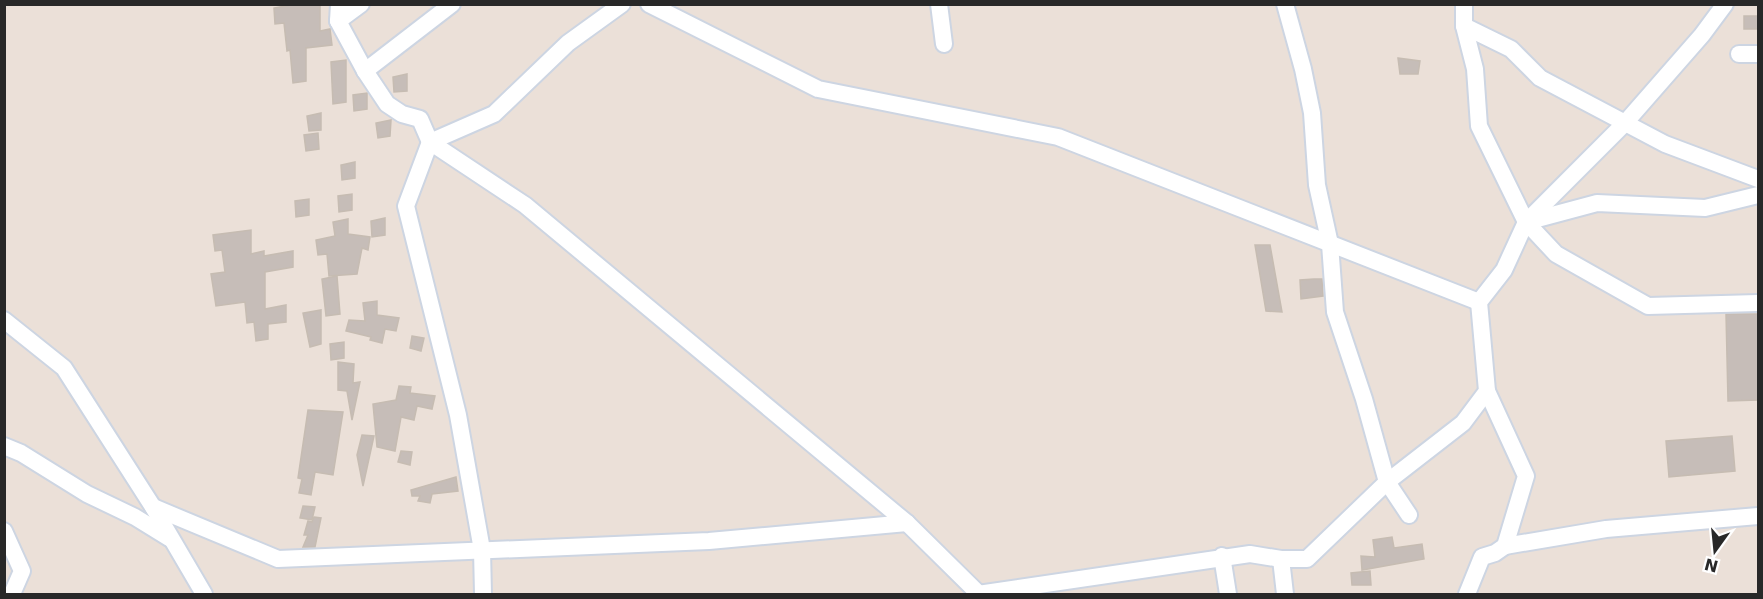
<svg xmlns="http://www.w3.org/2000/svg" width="1763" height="599" viewBox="0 0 1763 599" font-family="'DejaVu Sans',sans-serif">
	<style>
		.building { fill: #c6bdb8; stroke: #c6bcb2; stroke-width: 1.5 }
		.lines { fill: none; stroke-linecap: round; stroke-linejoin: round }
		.minor-casing { stroke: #cdd5e2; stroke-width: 20 }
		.minor { stroke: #fff; stroke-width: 16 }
	</style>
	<rect width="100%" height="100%" fill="#ebe0d8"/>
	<g class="building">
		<path d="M295 4H320V31L330 29 332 45 306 48V81L293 83 290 50 287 51 284 23 275 24 274 8Z"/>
		<rect x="1744" y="16" width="14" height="13"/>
		<path d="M1398 58 1420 61 1418 74H1400Z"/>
		<path d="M346 60V102L333 104 331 62Z"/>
		<path d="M407 74V91L394 92 393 77Z"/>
		<path d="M367 93V109L354 111 353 95Z"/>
		<path d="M321 113V130L309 131 307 116Z"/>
		<path d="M391 120 390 136 378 138 376 123Z"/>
		<path d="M318 133 319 149 306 151 304 135Z"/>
		<path d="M355 162V178L342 180 341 165Z"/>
		<path d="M352 194V210L339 212 338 196Z"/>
		<path d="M309 199V215L296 217 295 201Z"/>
		<path d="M385 218V235L372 237 371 221Z"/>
		<path d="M348 219V234L370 237 368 250 362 248 357 274 329 276 327 254 318 255 316 240 335 236 333 222Z"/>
		<path d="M251 230V254L264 251V256L293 251V267L265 272V309L286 305V322L268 324V339L256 341 254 322 247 323 245 302 216 306 211 274 225 272 222 250 215 251 213 235Z"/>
		<path d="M1255 245H1270L1282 312 1266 311Z"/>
		<path d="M337 276 340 314 326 316 322 279Z"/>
		<path d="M1314 279H1322L1323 296 1301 299 1300 280Z"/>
		<path d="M377 301V315L399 318 396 331 385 329 382 343 370 340 371 337 346 331 349 320 365 321 363 303Z"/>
		<path d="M321 310V344L310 347 303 313Z"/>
		<path d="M1758 314V400L1728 401 1726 314Z"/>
		<path d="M412 336 424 338 421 351 410 348Z"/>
		<path d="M344 342V358L331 360 330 344Z"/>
		<path d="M338 362 354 364 353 383 360 382 352 420 347 391 338 390Z"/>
		<path d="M399 386 411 387 410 393 435 396 432 409 417 406 414 420 401 417 395 451 377 447 373 404 396 400Z"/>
		<path d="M308 410 343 412 333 475 315 472 311 495 299 493 302 479 298 478Z"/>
		<path d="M362 435 374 436 363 486 357 455Z"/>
		<path d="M1732 436 1735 471 1669 477 1666 441Z"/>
		<path d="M401 451 412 452 410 465 398 462Z"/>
		<path d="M456 477 458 491 432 494 430 503 418 501 420 496H412L411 490Z"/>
		<path d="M303 506 315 507 312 520 300 518Z"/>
		<path d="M314 517 321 518 315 547H303L308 535H304L308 521 312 522Z"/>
		<path d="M1392 537 1394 548 1422 544 1424 559 1362 570 1361 556 1375 557 1373 540Z"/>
		<path d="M1370 571 1371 585H1352L1351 573Z"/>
	</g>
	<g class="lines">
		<defs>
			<g id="minor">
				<path d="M339 4 338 21 365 71 387 104 402 114 420 119 430 142 525 205 907 523 979 594"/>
				<path d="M649 4 818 89 1058 137 1479 302"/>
				<path d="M939 4 944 44"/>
				<path d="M1285 4 1303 69 1312 113 1317 185 1330 244 1335 312 1364 399 1387 482 1409 515"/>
				<path d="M1464 4V26L1475 69 1479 126 1526 222 1556 254 1648 306 1758 303"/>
				<path d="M338 21 361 4"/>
				<path d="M1464 26 1511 49 1540 78 1665 144 1758 179"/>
				<path d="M1739 54H1758"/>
				<path d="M365 71 452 4"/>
				<path d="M1526 222 1597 203 1705 208 1758 195"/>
				<path d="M4 320 64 368 153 507 204 594"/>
				<path d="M4 446 21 453 87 494 135 517 169 538"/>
				<path d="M153 507 278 559 709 541 907 523"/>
				<path d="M4 531 22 571 12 594"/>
				<path d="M1505 546 1606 529 1758 516"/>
				<path d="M1222 556 1228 594"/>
				<path d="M1281 559 1285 594"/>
				<path d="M483 594 482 550 458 415 406 206 430 142 494 114 568 43 622 4"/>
				<path d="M978 594 1250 554 1281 559H1307L1387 482 1463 423 1487 391 1479 302 1504 270 1526 222 1625 123 1702 35 1725 4"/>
				<path d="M1467 594 1482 557 1495 553 1505 546 1526 476 1487 391"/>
			</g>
		</defs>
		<use href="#minor" class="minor-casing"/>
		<use href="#minor" class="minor"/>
	</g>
	<rect width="1763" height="599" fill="none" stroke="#282828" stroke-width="12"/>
	<g transform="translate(1715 551) rotate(195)" stroke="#ffffff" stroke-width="4.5" paint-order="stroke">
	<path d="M0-4.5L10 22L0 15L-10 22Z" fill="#282828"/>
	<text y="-9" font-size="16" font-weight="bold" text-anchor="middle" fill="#282828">N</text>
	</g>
</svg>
